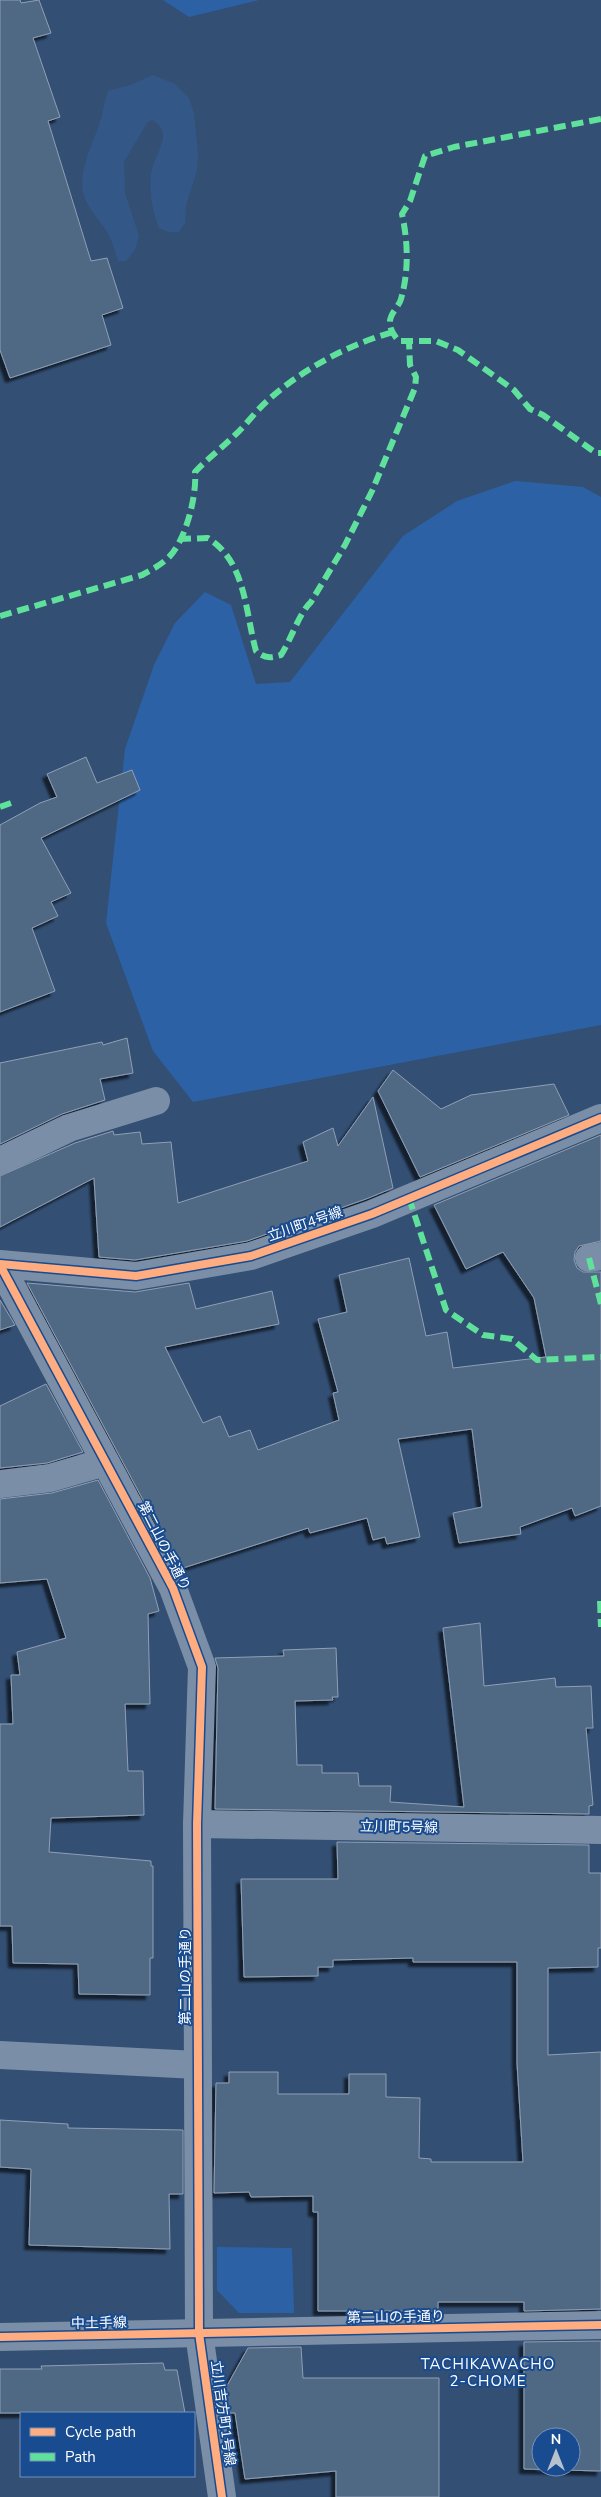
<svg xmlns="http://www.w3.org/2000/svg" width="601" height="2497" viewBox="0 0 601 2497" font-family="'Nunito Sans','Noto Sans JP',sans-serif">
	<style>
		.green { fill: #2c62a5 }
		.water { fill: #335888 }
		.building { fill: #506784; stroke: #8fa0b5; fill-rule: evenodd; filter: url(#shadow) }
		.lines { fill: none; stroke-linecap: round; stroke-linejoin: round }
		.minor { stroke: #7a8fa7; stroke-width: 28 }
		.quiet { stroke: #60e19b; stroke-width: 6; stroke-dasharray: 12 6; stroke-linecap: butt }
		.cycleway-casing { stroke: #184b8f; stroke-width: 11 }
		.cycleway { stroke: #ffac80; stroke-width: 8 }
		.labels { text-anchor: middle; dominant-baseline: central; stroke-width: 4; stroke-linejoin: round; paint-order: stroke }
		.street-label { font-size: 14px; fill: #fff; stroke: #184b8f }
		.neighbourhood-label { font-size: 15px; letter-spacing: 1px; fill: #fff; stroke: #184b8f }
	</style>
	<defs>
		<filter id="shadow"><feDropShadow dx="-4.5" dy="4.5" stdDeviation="1" flood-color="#0009"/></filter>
	</defs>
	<rect width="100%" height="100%" fill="#334f74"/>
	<g class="green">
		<path d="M163 0H259L189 17Z"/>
		<path d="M515 481 583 487 601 497V1025L193 1102 153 1051 106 923 125 749 154 665 175 623 205 592 231 605 256 684 290 682 403 536 457 501Z"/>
		<path d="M217 2247 292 2248 294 2313H239L217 2290Z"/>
	</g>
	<path class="water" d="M153 75 175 84 189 98 194 114 198 154 197 170 186 205 185 223 179 232H168L159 228C152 209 148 189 152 169 155 158 163 146 163 135 163 127 157 123 152 119L147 123 124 162 125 193 139 236 135 250 126 261H118C115 251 112 240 107 232 100 220 89 210 84 196 77 172 92 147 99 125 103 114 104 102 108 91L133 84Z"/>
	<g class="building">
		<path d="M0 0H20L21 3 39 0 51 33 33 38 60 117 48 121 91 261 107 258 123 308 102 315 111 345 10 378 0 350Z"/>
		<path d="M86 757 97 783 132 770 140 790 41 838 71 893 51 902 58 916 32 928 55 991 0 1012V825L40 803 57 797 47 774Z"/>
		<path d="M127 1038 133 1073 100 1079 105 1100 62 1114 0 1144V1063L102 1042 103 1045Z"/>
		<path d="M393 1070 441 1109 471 1095 554 1084 569 1115 420 1177 378 1091Z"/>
		<path d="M373 1097 393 1188 366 1199 247 1241 135 1260 99 1257 94 1178 0 1227V1176L75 1143 113 1131 114 1135 140 1132 142 1144 171 1142 178 1203 308 1161 303 1142 333 1128 338 1146Z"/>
		<path d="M601 1135V1241L579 1246 575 1252 574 1260 577 1268 583 1272H601V1506L575 1516 572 1508 520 1527 521 1534 459 1543 453 1513 482 1507 472 1429 398 1439 420 1537 387 1544 385 1537 373 1540 367 1518 310 1533 308 1528 180 1569 27 1283 135 1292 189 1283 196 1309 272 1291 279 1324 165 1347 203 1423 220 1416 229 1437 250 1430 258 1450 339 1420 333 1393 338 1392 318 1319 347 1312 339 1275 409 1258 426 1336 447 1332 453 1368 546 1357 534 1298 503 1252 466 1269 434 1205Z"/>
		<path d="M0 1300 15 1325 0 1330Z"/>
		<path d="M46 1384 83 1452 47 1463 0 1468V1406Z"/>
		<path d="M98 1480 150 1578 159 1611 148 1614 150 1704H125L128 1771H143L144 1815 51 1818 49 1852 151 1861V1866H153V1958H150V1995L79 1994 78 1964 13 1963 12 1926H0V1724H13L11 1675H20L17 1652 66 1638 47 1579 0 1583V1499L52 1493Z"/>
		<path d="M480 1623 484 1686 555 1678 556 1687 591 1686 593 1728H586L593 1805 589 1806V1814L215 1809 218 1668 215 1658 284 1656 283 1650 336 1648 338 1697H332L333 1700 295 1701 297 1765H322V1773H358L359 1786H391L390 1802 464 1807 443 1628Z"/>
		<path d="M337 1842 589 1845V1873H601V1948H598V1967L548 1968V2055L601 2052V2309L524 2311V2302H438V2311H318V2212H313V2196L251 2197 249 2192 214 2193 216 2083H229V2072H278V2094H349V2074H386V2097L420 2098 419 2158 431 2159V2162H523L517 2063V1962H413V1958L333 1960V1967H318V1976L244 1977 241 1879H338Z"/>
		<path d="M0 2120 68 2124V2128L183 2130V2194H169L170 2249 29 2245 31 2169 0 2167Z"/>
		<path d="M601 2341V2471L524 2469V2342ZM541 2437H571V2467H541Z"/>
		<path d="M301 2347 303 2378H439V2497H336V2471L245 2479 235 2413H226L223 2393 248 2348Z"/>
		<path d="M163 2363 165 2370H177L185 2413H0V2369H42L41 2366Z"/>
	</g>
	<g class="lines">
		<g class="minor">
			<path d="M0 1161 69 1128 156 1101"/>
			<path d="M589 1258 601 1256"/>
			<path d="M0 1264 136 1276 251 1256 372 1214 601 1118"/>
			<path d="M0 1265 173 1588 202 1667 197 1824 199 2333 222 2497"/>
			<path d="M0 1484 50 1478 105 1462"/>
			<path d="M197 1824 601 1830"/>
			<path d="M0 2055 197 2065"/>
			<path d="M0 2337 601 2325"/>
		</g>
		<g class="quiet">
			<path d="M601 119 454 147 425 156 410 201 402 214C408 242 409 271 401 299 398 309 389 313 390 324 390 330 395 337 399 341H436L458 350 514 390 530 409 543 415 596 453H601"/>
			<path d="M179 539 208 538C246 562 245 611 256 651 265 659 270 658 281 655 291 640 299 613 311 602L345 545 372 491 415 388 416 377 410 365 409 342"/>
			<path d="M0 616 142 575C151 570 161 565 169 557 186 540 197 495 195 472 207 459 222 448 235 435 246 425 255 412 266 402 301 370 347 345 393 332"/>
			<path d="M0 807 11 803"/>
			<path d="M409 1198 446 1310 483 1335 512 1339 537 1360 601 1357"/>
			<path d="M589 1258 601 1304"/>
			<path d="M600 1601 601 1627"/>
		</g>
		<defs>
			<g id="cycleway">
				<path d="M0 1264 136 1276 251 1256 372 1214 601 1118"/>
				<path d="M0 1265 173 1588 202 1667 197 1824 199 2333 222 2497"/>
				<path d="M0 2337 601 2325"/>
			</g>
		</defs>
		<use href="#cycleway" class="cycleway-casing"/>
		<use href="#cycleway" class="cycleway"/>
	</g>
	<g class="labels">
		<g class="street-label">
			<text transform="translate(305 1224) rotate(-19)">立川町4号線</text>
			<text transform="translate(164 1546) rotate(63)">第二山の手通り</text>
			<text transform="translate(399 1827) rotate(1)">立川町5号線</text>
			<text transform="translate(185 1976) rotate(-90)">第二山の手通り</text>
			<text transform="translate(396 2317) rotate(-1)">第二山の手通り</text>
			<text transform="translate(99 2323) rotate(-1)">中土手線</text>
			<text transform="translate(223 2413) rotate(82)">立川吉方町1号線</text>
		</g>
		<g class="neighbourhood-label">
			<text x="488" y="2364">TACHIKAWACHO<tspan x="488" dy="17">2-CHOME</tspan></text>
		</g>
	</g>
	<rect x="20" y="2412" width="175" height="65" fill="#184b8f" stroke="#7493bc"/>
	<rect x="30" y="2428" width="25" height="8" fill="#ffac80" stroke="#7493bc"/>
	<text x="65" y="2437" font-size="15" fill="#ffffff">Cycle path</text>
	<rect x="30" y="2453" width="25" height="8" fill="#60e19b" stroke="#7493bc"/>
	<text x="65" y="2462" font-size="15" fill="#ffffff">Path</text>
	<g transform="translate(556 2452)"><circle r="24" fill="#184b8f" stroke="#7493bc"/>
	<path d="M0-4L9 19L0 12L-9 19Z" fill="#b8c1ce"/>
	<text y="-8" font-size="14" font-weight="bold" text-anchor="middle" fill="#ffffff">N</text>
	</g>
</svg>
